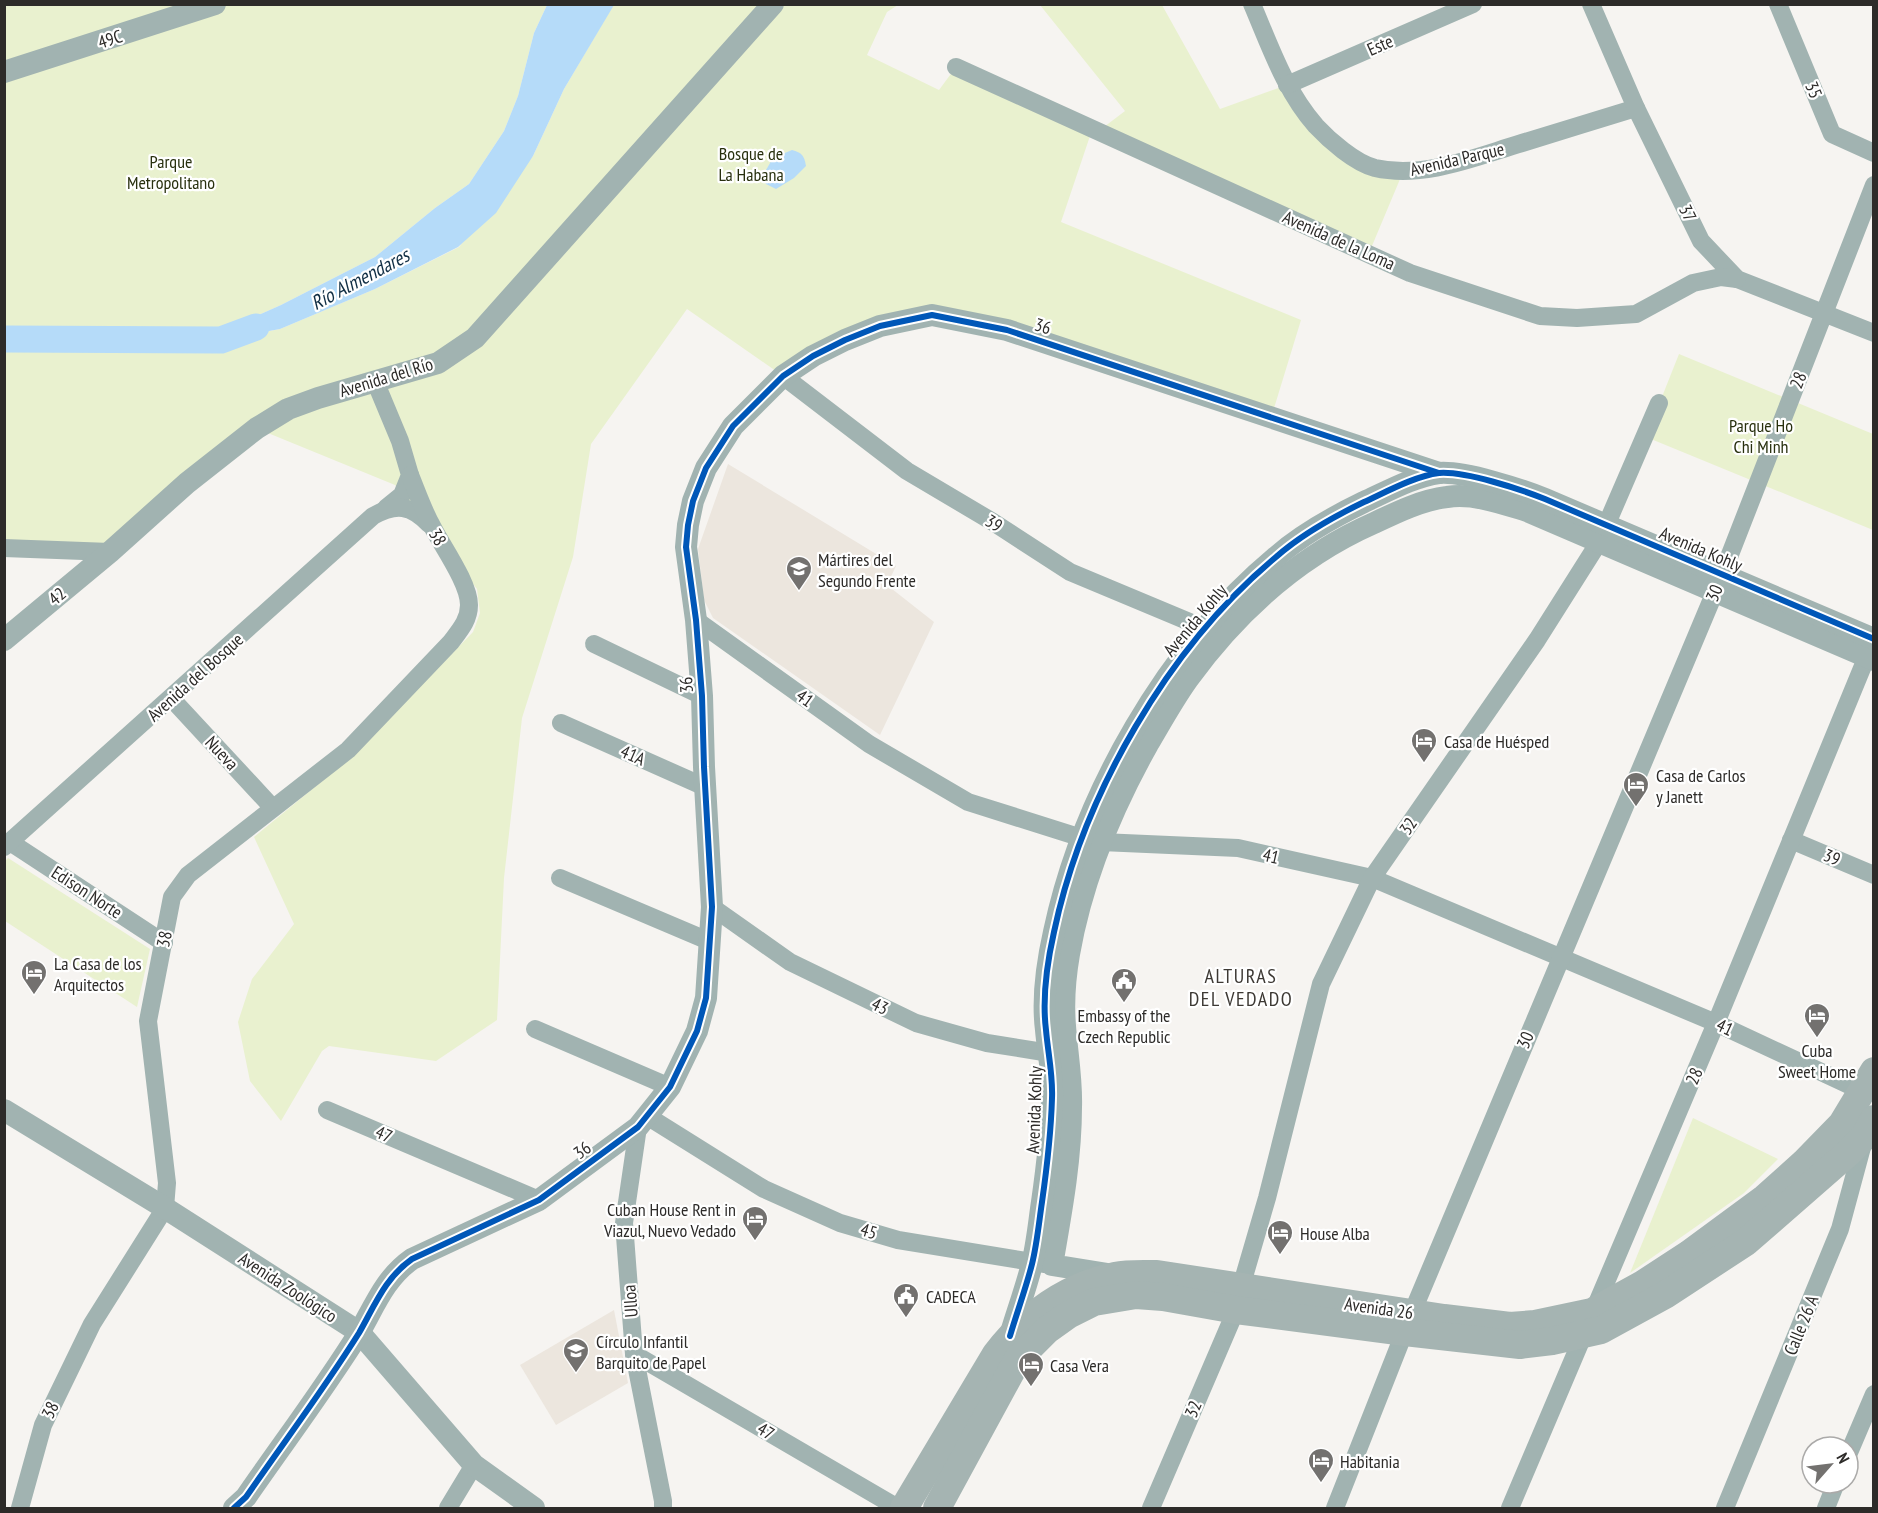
<svg xmlns="http://www.w3.org/2000/svg" width="1878" height="1513" viewBox="0 0 1878 1513" font-family="'PT Sans Narrow',sans-serif">
	<style>
		.built { fill: #ece6de }
		.green { fill: #e9f1cf }
		.water { fill: #b5dbf9 }
		.lines { fill: none; stroke-linecap: round; stroke-linejoin: round }
		.river { stroke: #b5dbf9; stroke-width: 27 }
		.minor { stroke: #a1b3b1; stroke-width: 18 }
		.tertiary { stroke: #a1b3b1; stroke-width: 22 }
		.primary { stroke: #a5b4b2; stroke-width: 28 }
		.cycleway-casing { stroke: #fff; stroke-width: 10 }
		.cycleway { stroke: #0057b8; stroke-width: 6 }
		.labels { text-anchor: middle; dominant-baseline: central; stroke-width: 4.5; stroke-linejoin: round; paint-order: stroke }
		.street-label { font-size: 18px; fill: #2d2b29; stroke: #fff }
		.park-label { font-size: 18px; fill: #28300e; stroke: #fff }
		.poi-label { font-size: 18px; fill: #2d2b29; stroke: #fff; text-anchor: start }
		.water-label { font-size: 20px; font-style: italic; fill: #102e44; stroke: #fff }
		.neighbourhood-label { font-size: 20px; letter-spacing: 1.5px; fill: #3d3934; stroke: #fff }
	</style>
	<rect width="100%" height="100%" fill="#f6f4f1"/>
	<g class="built">
		<path d="M728 464 896 566 887 585 934 622 880 735 713 618 704 600 698 549Z"/>
		<path d="M614 1310 628 1383 556 1425 520 1365Z"/>
	</g>
	<g class="green">
		<path d="M614 4 898 5 887 12 867 55 939 90 956 67 1091 133 1061 222 1301 320 1271 418 932 315 783 376 687 309 591 444 573 557 522 718 504 878 497 1020 436 1061 329 1046 322 1051 281 1121 250 1081 238 1022 252 979 294 924 254 837 350 758 473 632 480 613 477 589 395 485 263 431 110 552 5 548V5H547L534 33 518 96 504 131 469 184 435 208 375 257 281 305 254 317 222 340 280 329 375 289 459 247 533 156 564 89Z"/>
		<path d="M1040 5H1162L1220 109 1287 85 1343 151 1403 172 1369 253 1100 130 1125 111Z"/>
		<path d="M1679 354 1873 434V530L1646 437Z"/>
		<path d="M8 858 150 949 137 1007 5 921V861Z"/>
		<path d="M1693 1118 1778 1159 1744 1193 1630 1273Z"/>
	</g>
	<g class="water">
		<path d="M547 5H614L564 89 533 156 496 213 458 247 375 289 280 329 221 340 254 317 281 305 375 257 435 208 469 184 504 131 518 96 534 33Z"/>
		<path d="M792 150C802 153 804 155 806 166L794 178 776 189 766 184 764 180 766 170 773 158Z"/>
	</g>
	<g class="lines">
		<path class="river" d="M4 339 221 340 256 327"/>
		<g class="minor">
			<path d="M1252 4C1270 46 1285 91 1316 126 1329 140 1355 163 1375 168 1424 179 1475 157 1522 143 1560 131 1598 120 1636 108"/>
			<path d="M1591 4 1636 108 1701 241 1737 279 1874 333"/>
			<path d="M1778 4 1832 134 1874 153"/>
			<path d="M956 67 1410 273 1540 316 1577 318 1636 314 1693 283 1721 277 1737 279"/>
			<path d="M1287 85 1473 4"/>
			<path d="M783 376 907 471 993 522 1070 572 1216 633"/>
			<path d="M375 381 400 441 410 475 402 495 386 508"/>
			<path d="M4 548 110 552"/>
			<path d="M696 620 869 744 968 802 1082 838 1101 842 1238 848 1372 878 1716 1023 1862 1091"/>
			<path d="M594 644 702 696"/>
			<path d="M171 698 272 807"/>
			<path d="M561 723 705 787"/>
			<path d="M1791 840 1874 875"/>
			<path d="M10 842 164 943"/>
			<path d="M4 847 373 516C396 503 411 505 429 524"/>
			<path d="M560 878 711 942"/>
			<path d="M712 907 790 962 916 1023 987 1043 1062 1055"/>
			<path d="M535 1029 670 1087"/>
			<path d="M327 1110 539 1200"/>
			<path d="M647 1116 764 1189 840 1223 898 1240 1045 1264"/>
			<path d="M638 1127 624 1223 634 1354 663 1501V1508"/>
			<path d="M1241 1287 1267 1198 1321 984 1372 878 1537 640 1599 542 1659 403"/>
			<path d="M634 1354 898 1508"/>
			<path d="M1848 1455 1874 1394"/>
			<path d="M20 1508 43 1425 92 1324 165 1208 167 1183 148 1021 172 897 188 875 348 750 451 642C460 630 469 620 469 605 469 583 442 546 432 526 423 510 417 492 410 475"/>
			<path d="M448 1508 474 1465"/>
			<path d="M1151 1508 1236 1310"/>
			<path d="M1335 1508 1412 1313 1722 575 1874 185"/>
			<path d="M1510 1508 1716 1023 1872 644"/>
			<path d="M1725 1508 1840 1229 1864 1140"/>
			<path d="M1826 1508 1836 1483"/>
		</g>
		<g class="tertiary">
			<path d="M4 72 215 4"/>
			<path d="M4 640 110 552 187 483 257 428 288 409 318 398 438 363 475 338 773 4"/>
			<path d="M4 1110 165 1208 359 1332 474 1465 534 1508"/>
			<path d="M1114 1275 1052 1265C1061 1213 1071 1160 1071 1107 1072 1080 1067 1053 1065 1026 1063 1002 1065 977 1069 954 1082 880 1111 810 1148 744 1161 722 1173 700 1188 679 1237 612 1299 556 1374 523 1397 512 1422 500 1447 497 1474 493 1501 503 1527 511L1874 660"/>
			<path d="M1010 1336C1017 1312 1026 1288 1032 1264 1037 1244 1039 1222 1042 1202 1047 1167 1051 1133 1052 1098 1053 1075 1048 1053 1046 1030 1042 998 1047 963 1054 932 1083 795 1168 647 1276 557 1302 534 1333 517 1364 502 1386 492 1415 476 1439 473 1465 471 1520 489 1545 499L1874 639"/>
			<path d="M234 1508 246 1497C284 1442 324 1389 359 1333 375 1305 385 1278 412 1259L539 1200 638 1127 670 1087 697 1031 706 998 712 907 704 767 702 696 696 620 686 547 688 525 693 501 706 468 733 426 783 376 813 356 845 340 880 326 932 315 1007 330 1439 473"/>
		</g>
		<g class="primary">
			<path d="M904 1508 996 1354C1026 1315 1067 1286 1115 1276 1129 1273 1144 1274 1157 1274L1444 1318 1510 1326 1535 1324 1592 1312 1643 1284 1689 1254 1765 1198 1804 1163 1842 1124 1874 1071"/>
			<path d="M937 1508 1018 1359 1047 1330 1068 1315 1094 1302 1136 1295 1163 1297 1236 1310 1405 1332 1520 1345 1552 1341 1601 1330 1665 1295 1746 1242 1848 1153 1864 1137 1874 1119"/>
		</g>
		<defs>
			<g id="cycleway">
				<path d="M1010 1336C1017 1312 1026 1288 1032 1264 1037 1244 1039 1222 1042 1202 1047 1167 1051 1133 1052 1098 1053 1075 1048 1053 1046 1030 1042 998 1047 963 1054 932 1083 795 1168 647 1276 557 1302 534 1333 517 1364 502 1386 492 1415 476 1439 473 1465 471 1520 489 1545 499L1874 639"/>
				<path d="M234 1508 246 1497C284 1442 324 1389 359 1333 375 1305 385 1278 412 1259L539 1200 638 1127 670 1087 697 1031 706 998 712 907 704 767 702 696 696 620 686 547 688 525 693 501 706 468 733 426 783 376 813 356 845 340 880 326 932 315 1007 330 1439 473"/>
			</g>
		</defs>
		<use href="#cycleway" class="cycleway-casing"/>
		<use href="#cycleway" class="cycleway"/>
	</g>
	<defs>
		<symbol id="school-pin" viewBox="-11 -11 22 30"><path d="M0 17L-7.5 6A9.5 9.5 0 1 1 7.5 6Z" fill="#73716f" stroke="#fff"/><path d="M0-5L7-2L0 1L-7-2ZM-4 1L0 2.5L4 1V4Q0 6-4 4Z" fill="#fff"/></symbol>
		<symbol id="hotel-pin" viewBox="-11 -11 22 30"><path d="M0 17L-7.5 6A9.5 9.5 0 1 1 7.5 6Z" fill="#73716f" stroke="#fff"/><path d="M-6-4.5h1.5V1H6V5H4.5V3h-9V5H-6ZM-4 0a1.8 1.8 0 1 1 3.6 0ZM.5 0V-2.5h3Q6-2.5 6 0Z" fill="#fff"/></symbol>
		<symbol id="civic-pin" viewBox="-11 -11 22 30"><path d="M0 17L-7.5 6A9.5 9.5 0 1 1 7.5 6Z" fill="#73716f" stroke="#fff"/><path d="M-.6-6.5H3V-4.5H.6V-3L4-1V1h2V6H-6V1h2V-1L-.6-3ZM-1.2 2.5V6h2.4V2.5Z" fill="#fff"/></symbol>
	</defs>
	<g fill-rule="evenodd">
		<use href="#school-pin" x="784" y="554" width="30" height="40"/>
		<use href="#hotel-pin" x="1409" y="726" width="30" height="40"/>
		<use href="#hotel-pin" x="1621" y="770" width="30" height="40"/>
		<use href="#hotel-pin" x="19" y="958" width="30" height="40"/>
		<use href="#civic-pin" x="1109" y="966" width="30" height="40"/>
		<use href="#hotel-pin" x="1802" y="1001" width="30" height="40"/>
		<use href="#hotel-pin" x="740" y="1204" width="30" height="40"/>
		<use href="#hotel-pin" x="1265" y="1218" width="30" height="40"/>
		<use href="#civic-pin" x="891" y="1281" width="30" height="40"/>
		<use href="#school-pin" x="561" y="1336" width="30" height="40"/>
		<use href="#hotel-pin" x="1016" y="1350" width="30" height="40"/>
		<use href="#hotel-pin" x="1306" y="1446" width="30" height="40"/>
	</g>
	<g class="labels">
		<g class="street-label">
			<text transform="translate(110 39) rotate(-18)">49C</text>
			<text transform="translate(1380 45) rotate(-24)">Este</text>
			<text transform="translate(1814 90) rotate(67)">35</text>
			<text transform="translate(1457 159) rotate(-13)">Avenida Parque</text>
			<text transform="translate(1688 213) rotate(64)">37</text>
			<text transform="translate(1339 240) rotate(24)">Avenida de la Loma</text>
			<text transform="translate(1043 326) rotate(17)">36</text>
			<text transform="translate(386 377) rotate(-17)">Avenida del Río</text>
			<text transform="translate(1798 380) rotate(-68)">28</text>
			<text transform="translate(994 523) rotate(32)">39</text>
			<text transform="translate(438 537) rotate(60)">38</text>
			<text transform="translate(1701 549) rotate(23)">Avenida Kohly</text>
			<text transform="translate(1714 593) rotate(-67)">30</text>
			<text transform="translate(57 596) rotate(-40)">42</text>
			<text transform="translate(1195 620) rotate(-50)">Avenida Kohly</text>
			<text transform="translate(195 677) rotate(-42)">Avenida del Bosque</text>
			<text transform="translate(686 685) rotate(-94)">36</text>
			<text transform="translate(805 698) rotate(36)">41</text>
			<text transform="translate(222 753) rotate(47)">Nueva</text>
			<text transform="translate(633 755) rotate(24)">41A</text>
			<text transform="translate(1408 826) rotate(-55)">32</text>
			<text transform="translate(1271 856) rotate(13)">41</text>
			<text transform="translate(1832 857) rotate(23)">39</text>
			<text transform="translate(87 892) rotate(33)">Edison Norte</text>
			<text transform="translate(164 939) rotate(-79)">38</text>
			<text transform="translate(880 1006) rotate(26)">43</text>
			<text transform="translate(1725 1027) rotate(25)">41</text>
			<text transform="translate(1525 1040) rotate(-67)">30</text>
			<text transform="translate(1694 1076) rotate(-67)">28</text>
			<text transform="translate(1034 1110) rotate(-88)">Avenida Kohly</text>
			<text transform="translate(384 1134) rotate(23)">47</text>
			<text transform="translate(582 1150) rotate(-37)">36</text>
			<text transform="translate(869 1231) rotate(17)">45</text>
			<text transform="translate(288 1287) rotate(33)">Avenida Zoológico</text>
			<text transform="translate(630 1301) rotate(-94)">Ulloa</text>
			<text transform="translate(1379 1308) rotate(8)">Avenida 26</text>
			<text transform="translate(1801 1325) rotate(-68)">Calle 26 A</text>
			<text transform="translate(1193 1409) rotate(-67)">32</text>
			<text transform="translate(50 1410) rotate(-64)">38</text>
			<text transform="translate(766 1431) rotate(30)">47</text>
		</g>
		<g class="park-label">
			<text x="751" y="153">Bosque de<tspan x="751" dy="21">La Habana</tspan></text>
			<text x="171" y="161">Parque<tspan x="171" dy="21">Metropolitano</tspan></text>
			<text x="1761" y="425">Parque Ho<tspan x="1761" dy="21">Chi Minh</tspan></text>
		</g>
		<g class="poi-label">
			<text x="818" y="559">Mártires del<tspan x="818" dy="21">Segundo Frente</tspan></text>
			<text x="1444" y="741">Casa de Huésped</text>
			<text x="1656" y="775">Casa de Carlos<tspan x="1656" dy="21">y Janett</tspan></text>
			<text x="54" y="963">La Casa de los<tspan x="54" dy="21">Arquitectos</tspan></text>
			<text x="1124" y="1015" text-anchor="middle">Embassy of the<tspan x="1124" dy="21">Czech Republic</tspan></text>
			<text x="1817" y="1050" text-anchor="middle">Cuba<tspan x="1817" dy="21">Sweet Home</tspan></text>
			<text x="736" y="1209" text-anchor="end">Cuban House Rent in<tspan x="736" dy="21">Viazul, Nuevo Vedado</tspan></text>
			<text x="1300" y="1233">House Alba</text>
			<text x="926" y="1296">CADECA</text>
			<text x="596" y="1341">Círculo Infantil<tspan x="596" dy="21">Barquito de Papel</tspan></text>
			<text x="1050" y="1365">Casa Vera</text>
			<text x="1340" y="1461">Habitania</text>
		</g>
		<g class="water-label">
			<text transform="translate(360 279) rotate(-28)">Río Almendares</text>
		</g>
		<g class="neighbourhood-label">
			<text x="1241" y="976">ALTURAS<tspan x="1241" dy="23">DEL VEDADO</tspan></text>
		</g>
	</g>
	<rect width="1878" height="1513" fill="none" stroke="#2d2b29" stroke-width="12"/>
	<g transform="translate(1830 1465) rotate(62)"><circle r="28" fill="#ffffff" stroke="#abaaa9" stroke-width="1.5"/>
	<path d="M0-4.5L10 22L0 15L-10 22Z" fill="#73716f"/>
	<text y="-9" font-size="16" font-weight="bold" text-anchor="middle" fill="#2d2b29">N</text>
	</g>
</svg>
